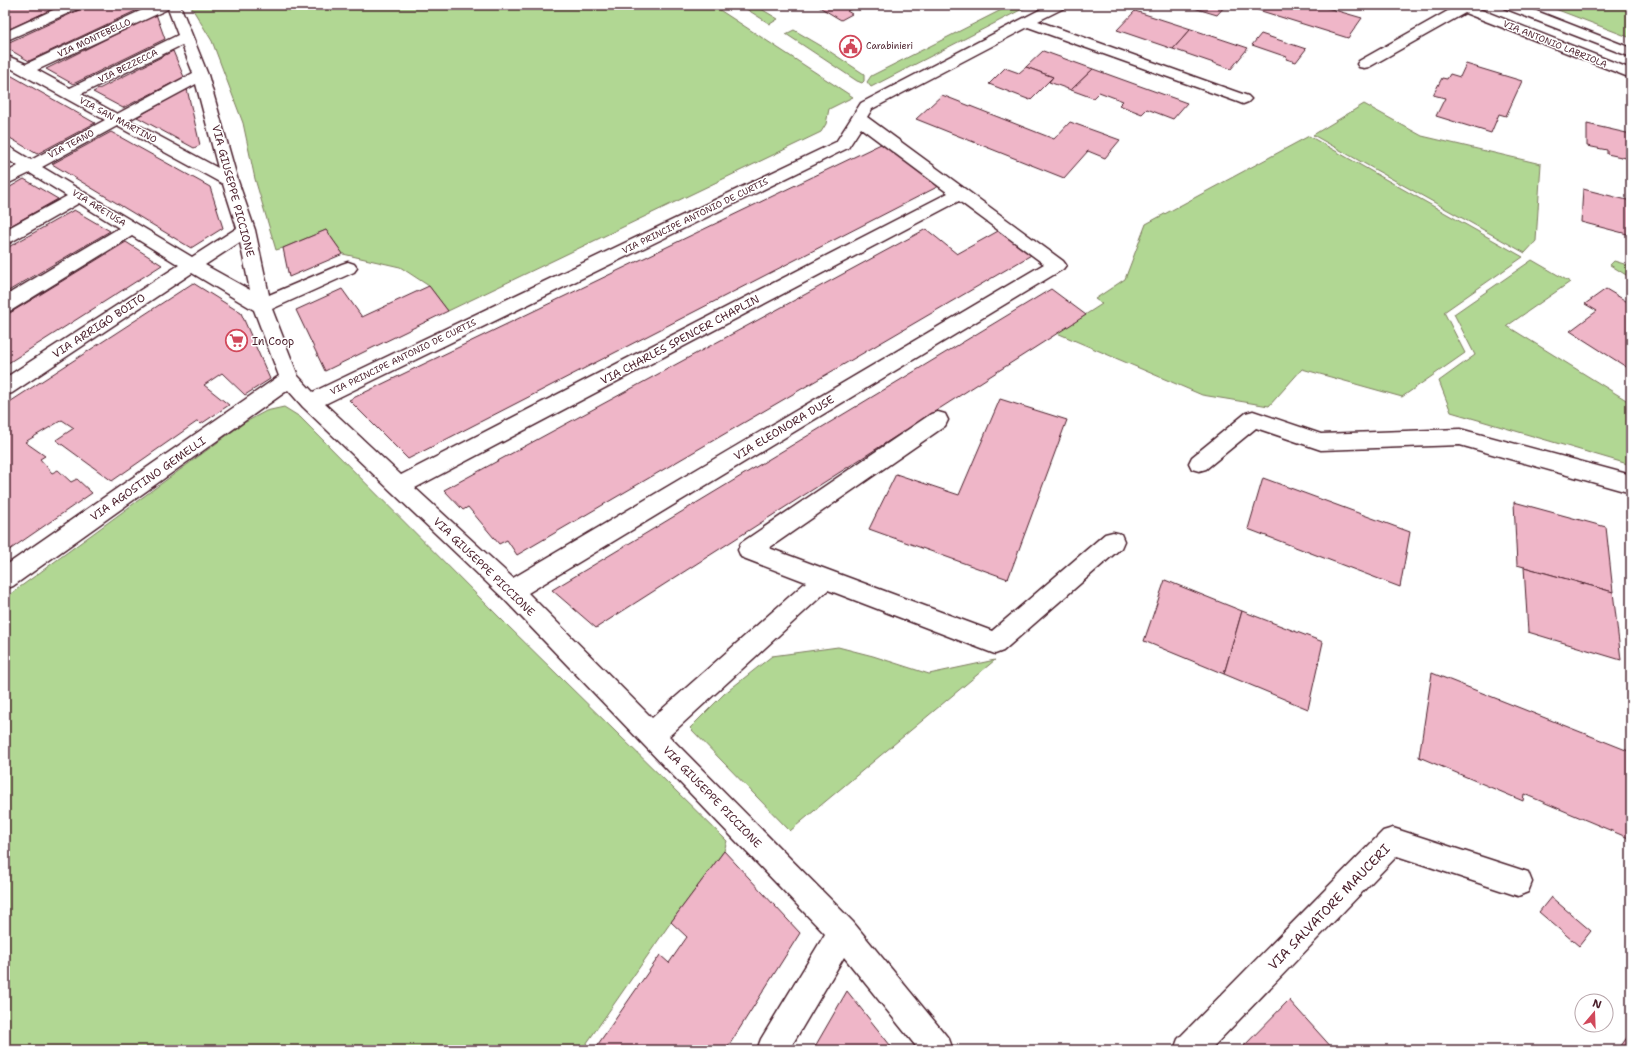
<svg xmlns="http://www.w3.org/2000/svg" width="1636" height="1055" viewBox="0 0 1636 1055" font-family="'Shantell Sans',sans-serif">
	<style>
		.green { fill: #b1d793; stroke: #7e7b5f }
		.building { fill: #efb6c8; stroke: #4a1f2b }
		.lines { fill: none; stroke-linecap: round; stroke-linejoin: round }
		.minor-casing { stroke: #4a1f2b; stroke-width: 3 }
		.minor { fill: #fff; fill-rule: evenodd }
		.labels { text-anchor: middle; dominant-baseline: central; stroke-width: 3; stroke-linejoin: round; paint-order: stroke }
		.far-street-label { font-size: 9px; fill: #4a1f2b; stroke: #fff }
		.far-poi-label { font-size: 9px; fill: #4a1f2b; stroke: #fff; text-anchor: start }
		.street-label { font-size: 11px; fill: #4a1f2b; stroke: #fff }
		.poi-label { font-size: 11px; fill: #4a1f2b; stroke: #fff; text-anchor: start }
		.near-street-label { font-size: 13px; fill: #4a1f2b; stroke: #fff }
	</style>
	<rect width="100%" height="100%" fill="#fff"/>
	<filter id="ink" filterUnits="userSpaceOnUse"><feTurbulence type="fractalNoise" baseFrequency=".025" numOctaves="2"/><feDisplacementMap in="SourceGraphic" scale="8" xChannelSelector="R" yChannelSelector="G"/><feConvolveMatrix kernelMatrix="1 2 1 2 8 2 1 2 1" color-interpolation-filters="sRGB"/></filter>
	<g filter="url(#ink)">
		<g class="green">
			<path d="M190 5H712L853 97 829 109 826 124 821 132 448 311 429 286 400 267 343 254 326 230 283 248 276 250 255 179 243 123 212 41Z"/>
			<path d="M740 5H761L758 7 778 19 770 24Z"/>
			<path d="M1011 5H1030L871 87 867 82 871 76Z"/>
			<path d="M1545 5H1631V38Z"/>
			<path d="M794 30 823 47 864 74V81L862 83 857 81 786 34Z"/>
			<path d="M1364 104 1422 136 1541 164 1536 241 1525 253 1313 135Z"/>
			<path d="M1309 136 1523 257 1444 312 1465 353 1402 397 1302 369 1269 406 1202 395 1057 333 1102 304 1095 299 1125 279 1146 224Z"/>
			<path d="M1532 260 1570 282 1507 326 1631 403V465L1451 412 1439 381 1475 355 1454 314Z"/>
			<path d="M1614 261 1631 266V278L1610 265Z"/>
			<path d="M284 407 300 417 506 624 727 841 724 851 671 922 582 1050H5V598L244 423 266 411Z"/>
			<path d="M838 647 873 656 929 674 995 660 790 831 690 728 724 694 772 656Z"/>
		</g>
		<g class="building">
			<path d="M5 5H61L5 31Z"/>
			<path d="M90 5H148L29 61 5 47V44Z"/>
			<path d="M816 5H871L860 10 855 7 847 11 852 14 841 20Z"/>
			<path d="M1184 5H1226L1217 15Z"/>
			<path d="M1242 5H1317L1362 18 1348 38Z"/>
			<path d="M1135 11 1191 29 1173 49 1117 30Z"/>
			<path d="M156 14 165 39 73 84 46 69Z"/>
			<path d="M1191 29 1248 48 1231 69 1173 49Z"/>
			<path d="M1261 34 1306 49 1296 62 1286 59 1287 57 1252 45Z"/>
			<path d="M173 51 184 77 123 108 93 92Z"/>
			<path d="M1043 51 1093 69 1071 90 1049 82 1053 77 1026 67Z"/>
			<path d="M1466 64 1522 81 1506 116 1499 114 1491 133 1436 116 1445 98 1433 95 1442 78 1447 79 1450 74 1460 77Z"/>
			<path d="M1026 67 1053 77 1030 100 989 84 1005 68 1019 73Z"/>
			<path d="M1093 69 1187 103 1173 119 1147 109 1142 114 1119 105 1123 101 1099 92 1093 98 1071 90Z"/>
			<path d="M5 72 95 123 37 154 5 135Z"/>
			<path d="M187 89 200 145 194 148 137 117Z"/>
			<path d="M942 95 1054 139 1070 122 1120 140 1105 158 1088 151 1064 178 916 119Z"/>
			<path d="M1587 124 1631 134V159L1607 154V150L1587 146Z"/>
			<path d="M111 132 210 187 223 228 191 248 52 164Z"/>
			<path d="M883 143 939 186 408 459 349 400Z"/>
			<path d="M24 179 58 199 5 229V190Z"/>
			<path d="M1583 189 1631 201V235L1581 222Z"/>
			<path d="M74 210 110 231 5 293V249Z"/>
			<path d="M926 229 957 254 1000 230 1033 254 517 555 507 540 499 544 468 507 463 510 444 490Z"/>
			<path d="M326 230 343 254 289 277 283 248Z"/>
			<path d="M126 242 162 265 5 365V316Z"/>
			<path d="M193 283 241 313 270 379 245 395 222 373 204 385 229 405 201 424 198 421 112 481 56 440 74 428 62 420 25 442 45 456 40 459 52 473 58 470 71 482 77 479 92 493 5 553V405Z"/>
			<path d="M429 286 448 311 325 371 296 310 342 289 362 317Z"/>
			<path d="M1051 289 1086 315 596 628 552 590Z"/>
			<path d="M1606 289 1631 304V370L1570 331 1597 311 1585 304Z"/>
			<path d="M1000 399 1067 420 1008 579 869 529 896 474 959 495Z"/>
			<path d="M1263 478 1410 532 1400 587 1248 529Z"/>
			<path d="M1514 502 1606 527 1613 592 1517 565Z"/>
			<path d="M1524 567 1613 592 1621 660 1528 632Z"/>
			<path d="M1165 580 1242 611 1224 674 1144 641Z"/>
			<path d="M1242 611 1323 642 1308 709 1224 674Z"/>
			<path d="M1432 673 1631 752V839L1524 794 1523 801 1419 757Z"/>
			<path d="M724 851 800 933 726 1050H594L660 955 669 963 687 937 671 922Z"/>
			<path d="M1551 897 1591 931 1579 946 1539 912Z"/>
			<path d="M847 991 894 1050H813Z"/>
			<path d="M1289 1000 1334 1050H1240Z"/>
			<path d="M1631 1032V1050H1618Z"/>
		</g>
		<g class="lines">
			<defs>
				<g id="minor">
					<path d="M64 5H82L80 8 5 41V32Z"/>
					<path d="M153 5H180L208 75 238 181 255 230 269 295 342 264 348 262 354 264 357 268 354 272 272 309 298 376 313 392 836 142 861 103 1049 5H1066L1064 8 1038 21 1248 96 1251 99 1248 102 1243 104 1238 102 1028 27 872 109 867 117 1063 261 1066 265 1063 269 528 593 652 718 806 582 741 557 738 550 741 543 931 414 938 412 945 414 948 420 945 426 769 548 992 631 1105 534 1113 532 1121 534 1124 541 1121 548 1003 651 995 654 828 590 669 736 853 922 949 1039 953 1050H919L844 957 789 1050H757L761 1039 825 934 503 598 303 407 288 390 13 586 5 589V566L279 376 254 310 192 273 12 393 5 395V378L179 265 132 236 12 310 5 312V296L119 228 79 203 11 242 5 244V230L67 196 30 173 5 185V173L18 166 5 158V146L11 148 31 160 105 120 5 65V55L26 64ZM168 9 178 35 70 88 37 70ZM182 45 193 73 117 114 81 94ZM196 84 218 168 129 120ZM117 126 223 184 237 228 192 257 42 167ZM861 128 948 193 401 475 325 404 848 148ZM959 201 1044 264 513 578 415 488ZM240 242 250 290 205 265Z"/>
					<path d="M1450 5H1469L1631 69V78L1465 13 1369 67 1364 68 1359 67 1357 64 1359 61 1453 8Z"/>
					<path d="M1502 5H1521L1631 48V57L1504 8Z"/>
					<path d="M1253 411 1321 434 1460 429 1631 475V493L1460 445 1321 450 1256 428 1206 469 1199 471 1192 469 1189 463 1192 457 1246 413Z"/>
					<path d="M1393 828 1528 872 1532 882 1528 892 1518 896 1397 856 1210 1050H1174L1178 1039 1383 831Z"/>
				</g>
			</defs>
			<use href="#minor" class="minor-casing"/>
			<use href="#minor" class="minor"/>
		</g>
	</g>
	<defs>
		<symbol id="civic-ring" viewBox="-11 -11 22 22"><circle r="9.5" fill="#fff" stroke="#d1495b" stroke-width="1.5"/><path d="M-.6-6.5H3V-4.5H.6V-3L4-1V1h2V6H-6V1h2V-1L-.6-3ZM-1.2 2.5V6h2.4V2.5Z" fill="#d1495b"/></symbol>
		<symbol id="supermarket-ring" viewBox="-11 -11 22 22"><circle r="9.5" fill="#fff" stroke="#d1495b" stroke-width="1.5"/><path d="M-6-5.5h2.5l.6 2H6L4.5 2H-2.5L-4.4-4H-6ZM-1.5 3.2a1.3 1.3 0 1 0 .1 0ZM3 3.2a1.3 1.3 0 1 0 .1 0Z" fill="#d1495b"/></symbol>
	</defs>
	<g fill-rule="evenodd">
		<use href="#civic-ring" x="838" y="34" width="25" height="25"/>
		<use href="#supermarket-ring" x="224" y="328" width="25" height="25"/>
	</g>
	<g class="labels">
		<g class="far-street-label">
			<text transform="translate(94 38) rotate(-25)">VIA MONTEBELLO</text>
			<text transform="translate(1555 44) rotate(22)">VIA ANTONIO LABRIOLA</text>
			<text transform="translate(128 66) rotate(-26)">VIA BEZZECCA</text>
			<text transform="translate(118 120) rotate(28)">VIA SAN MARTINO</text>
			<text transform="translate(71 144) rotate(-28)">VIA TEANO</text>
			<text transform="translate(99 208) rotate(32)">VIA ARETUSA</text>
			<text transform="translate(695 216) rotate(-26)">VIA PRINCIPE ANTONIO DE CURTIS</text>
			<text transform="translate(403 357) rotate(-26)">VIA PRINCIPE ANTONIO DE CURTIS</text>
		</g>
		<g class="far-poi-label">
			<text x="866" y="46">Carabinieri</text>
		</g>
		<g class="street-label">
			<text transform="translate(233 191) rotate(75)">VIA GIUSEPPE PICCIONE</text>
			<text transform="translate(99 326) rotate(-33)">VIA ARRIGO BOITO</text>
			<text transform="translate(680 340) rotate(-28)">VIA CHARLES SPENCER CHAPLIN</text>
			<text transform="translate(784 428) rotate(-31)">VIA ELEONORA DUSE</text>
			<text transform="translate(148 479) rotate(-35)">VIA AGOSTINO GEMELLI</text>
			<text transform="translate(484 567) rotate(44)">VIA GIUSEPPE PICCIONE</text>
			<text transform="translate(712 797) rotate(46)">VIA GIUSEPPE PICCIONE</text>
		</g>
		<g class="poi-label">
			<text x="252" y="341">In Coop</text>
		</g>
		<g class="near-street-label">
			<text transform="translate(1329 907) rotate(-46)">VIA SALVATORE MAUCERI</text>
		</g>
	</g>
	<rect width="1636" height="1055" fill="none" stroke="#fff" stroke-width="20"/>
	<rect x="10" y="10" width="1616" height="1035" fill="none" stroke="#4a1f2b" stroke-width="1.5" filter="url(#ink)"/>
	<g transform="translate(1594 1013) rotate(19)"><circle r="19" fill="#ffffff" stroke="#b7a5aa"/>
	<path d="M0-3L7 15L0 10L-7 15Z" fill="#d1495b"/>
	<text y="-6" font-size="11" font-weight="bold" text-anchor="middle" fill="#4a1f2b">N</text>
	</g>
</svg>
